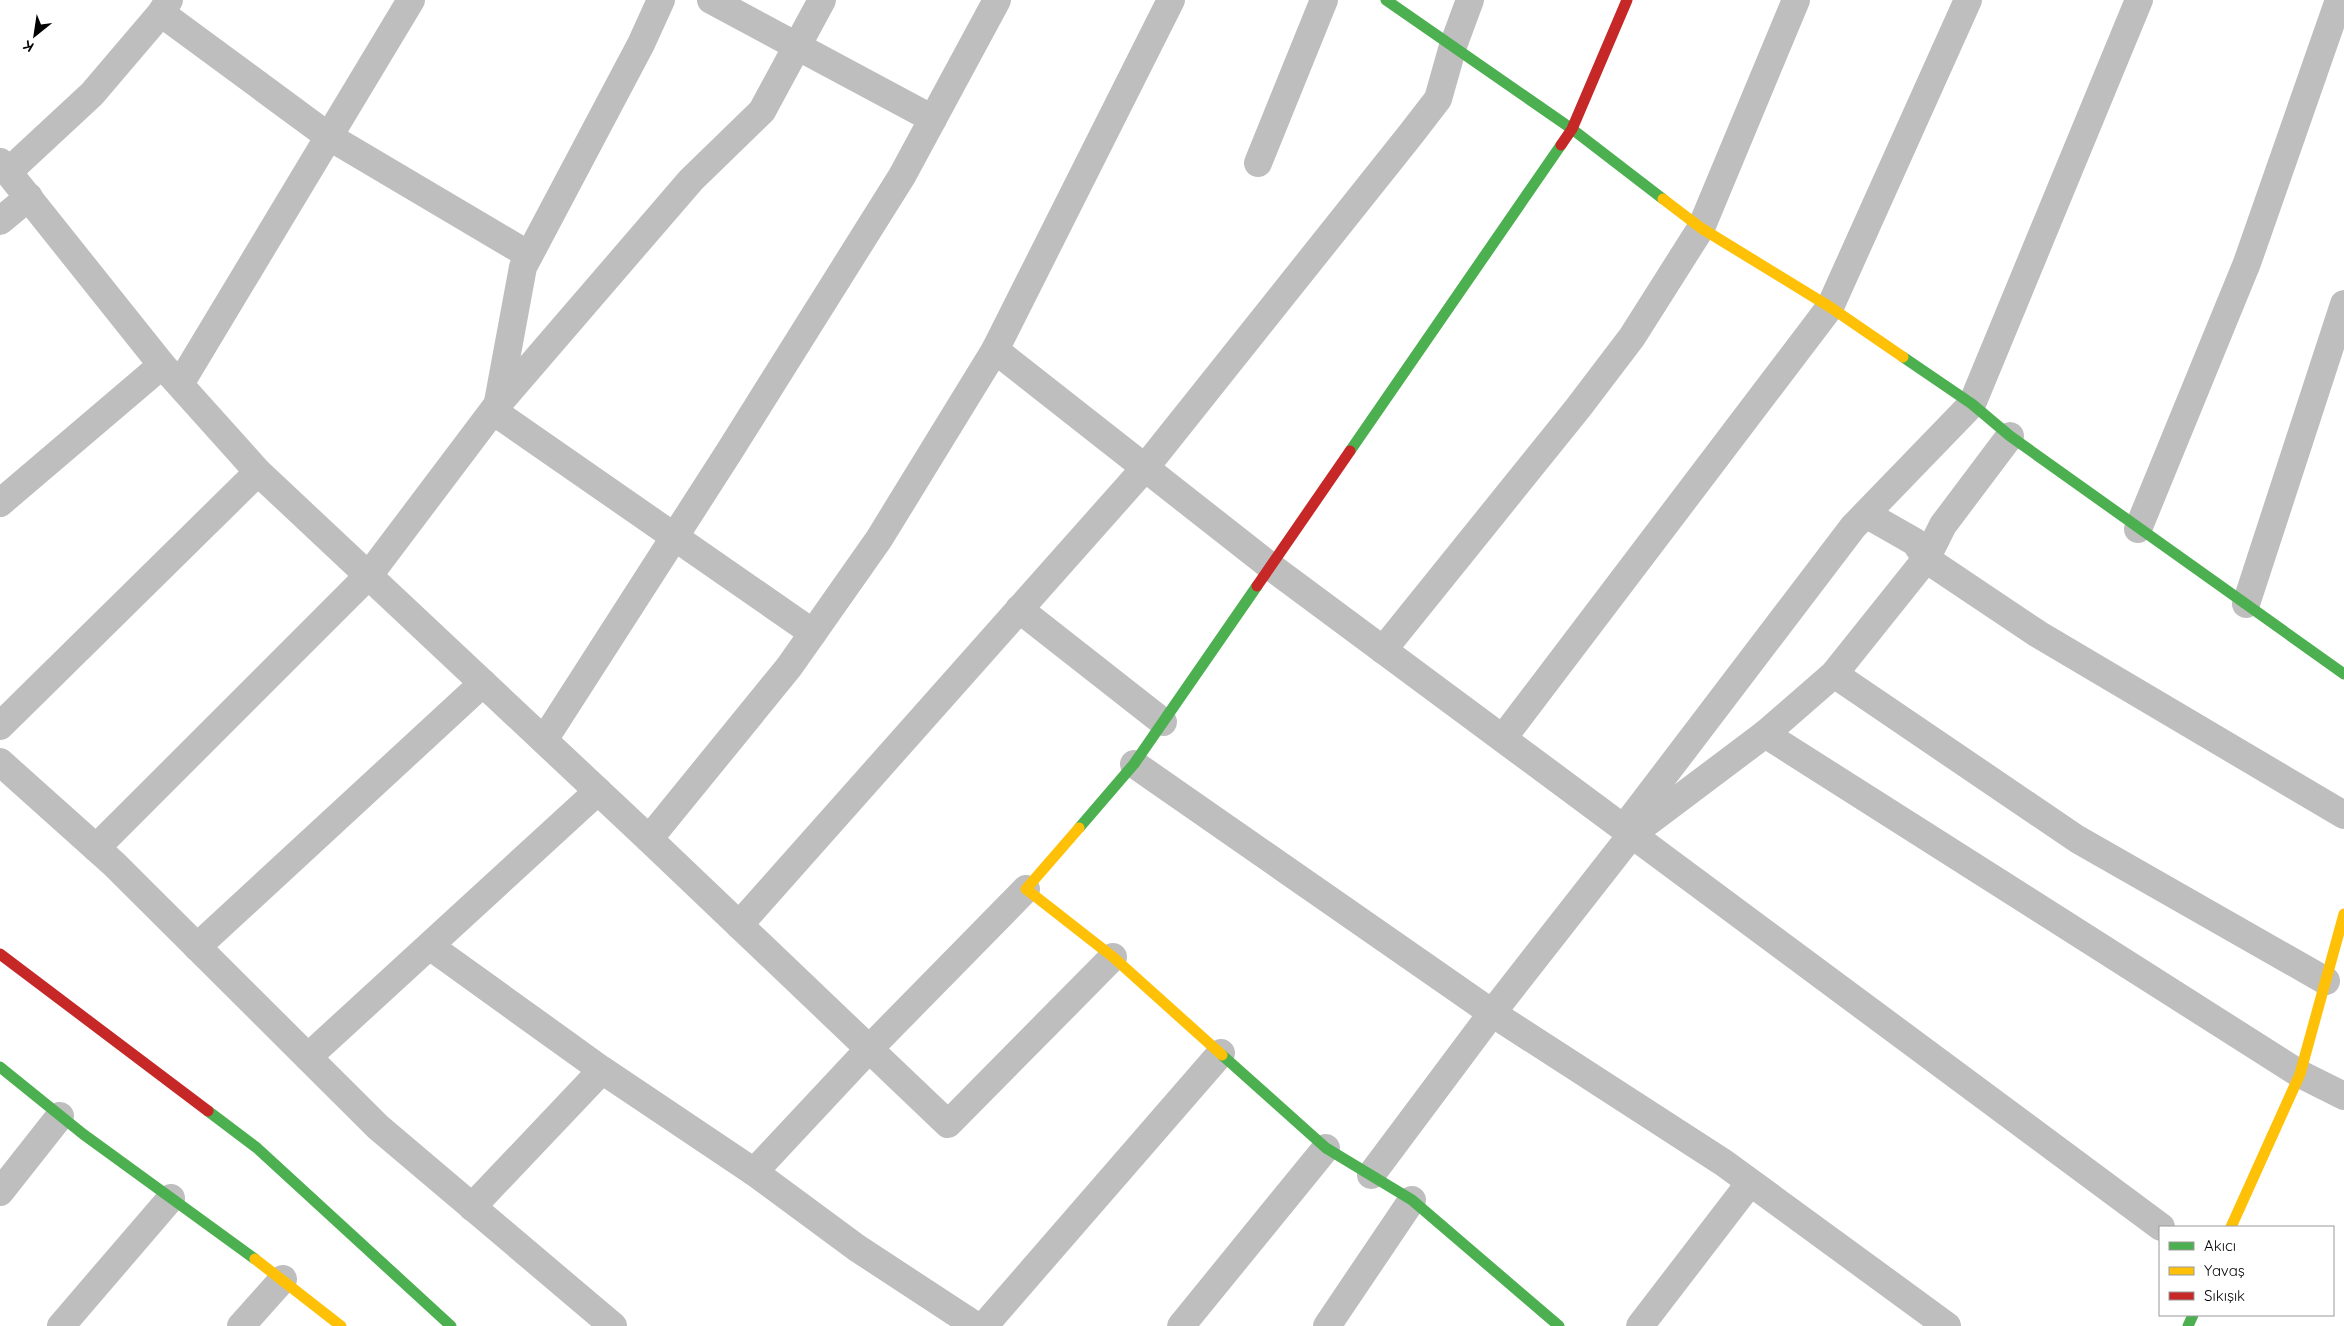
<svg xmlns="http://www.w3.org/2000/svg" width="2344" height="1326" viewBox="0 0 2344 1326" font-family="Quicksand,sans-serif">
	<style>
		.lines { fill: none; stroke-linecap: round; stroke-linejoin: round }
		.street { stroke: #bebebe; stroke-width: 28 }
		.fast { stroke: #4caf50; stroke-width: 11 }
		.slow { stroke: #ffc107; stroke-width: 11 }
		.jam { stroke: #c62828; stroke-width: 11 }
	</style>
	<rect width="100%" height="100%" fill="#fff"/>
	<g class="lines">
		<g class="street">
			<path d="M711 0 933 119"/>
			<path d="M161 13 328 136 529 255"/>
			<path d="M0 162 162 365 258 472 649 839 948 1124 1113 957"/>
			<path d="M1258 163 1324 0"/>
			<path d="M8 172 92 94 161 13 169 0"/>
			<path d="M0 221 29 197"/>
			<path d="M995 350 1270 566 2161 1227"/>
			<path d="M180 384 411 0"/>
			<path d="M498 402 523 267 641 44 661 0"/>
			<path d="M493 411 813 633"/>
			<path d="M0 503 162 365"/>
			<path d="M1866 514 1915 542 1926 559 2038 634 2344 815"/>
			<path d="M2138 529 2247 263 2339 0"/>
			<path d="M2246 604 2344 304"/>
			<path d="M1019 609 1163 722"/>
			<path d="M1383 650 1578 408 1632 337 1701 228 1796 0"/>
			<path d="M1834 674 2077 839 2326 981"/>
			<path d="M0 726 258 472"/>
			<path d="M1765 734 2300 1074 2344 1096"/>
			<path d="M1503 738 1830 307 1968 0"/>
			<path d="M544 740 729 452 902 176 997 0"/>
			<path d="M0 762 114 864 378 1127 613 1326"/>
			<path d="M1134 764 1492 1013 1724 1163 1947 1326"/>
			<path d="M1624 828 1853 527 1972 404 2139 0"/>
			<path d="M649 839 789 667 879 539 995 350 1171 0"/>
			<path d="M96 848 369 575 498 404 691 180 762 111 822 0"/>
			<path d="M739 925 1144 469 1411 134 1438 99 1453 46 1470 0"/>
			<path d="M197 947 483 683"/>
			<path d="M431 947 602 1070 754 1172 857 1248 976 1326"/>
			<path d="M308 1057 598 791"/>
			<path d="M754 1172 869 1049 1026 889"/>
			<path d="M1371 1175 1492 1013 1632 834 1765 734 1834 674 1926 559 1943 525 2010 436"/>
			<path d="M0 1192 60 1116"/>
			<path d="M472 1207 602 1070"/>
			<path d="M61 1326 171 1198"/>
			<path d="M241 1326 283 1279"/>
			<path d="M984 1326 1221 1053"/>
			<path d="M1181 1326 1326 1148"/>
			<path d="M1327 1326 1412 1200"/>
			<path d="M1640 1326 1749 1184"/>
		</g>
		<g class="fast">
			<path d="M1386 0 1572 129 1663 199"/>
			<path d="M1903 357 1972 404 2010 436 2344 674"/>
			<path d="M1350 451 1561 145"/>
			<path d="M1079 828 1134 764 1257 586"/>
			<path d="M1222 1055 1326 1148 1412 1200 1559 1326"/>
			<path d="M0 1067 83 1134 255 1259"/>
			<path d="M208 1111 257 1148 451 1326"/>
			<path d="M2188 1326 2193 1315"/>
		</g>
		<g class="slow">
			<path d="M1663 199 1701 228 1830 307 1903 357"/>
			<path d="M1079 828 1026 889 1113 957 1222 1055"/>
			<path d="M2231 1227 2300 1074 2344 914"/>
			<path d="M255 1259 341 1326"/>
		</g>
		<g class="jam">
			<path d="M1561 145 1572 129 1627 0"/>
			<path d="M1257 586 1350 451"/>
			<path d="M0 954 208 1111"/>
		</g>
	</g>
	<rect x="2159" y="1226" width="175" height="90" fill="#ffffff" stroke="#999999"/>
	<rect x="2169" y="1242" width="25" height="8" fill="#4caf50" stroke="#999999"/>
	<text x="2204" y="1251" font-size="15" fill="#000000">Akıcı</text>
	<rect x="2169" y="1267" width="25" height="8" fill="#ffc107" stroke="#999999"/>
	<text x="2204" y="1276" font-size="15" fill="#000000">Yavaş</text>
	<rect x="2169" y="1292" width="25" height="8" fill="#c62828" stroke="#999999"/>
	<text x="2204" y="1301" font-size="15" fill="#000000">Sıkışık</text>
	<g transform="translate(35 35) rotate(210)" stroke="#ffffff" stroke-width="4" paint-order="stroke">
	<path d="M0-4L9 19L0 12L-9 19Z" fill="#000000"/>
	<text y="-8" font-size="14" font-weight="bold" text-anchor="middle" fill="#000000">K</text>
	</g>
</svg>
